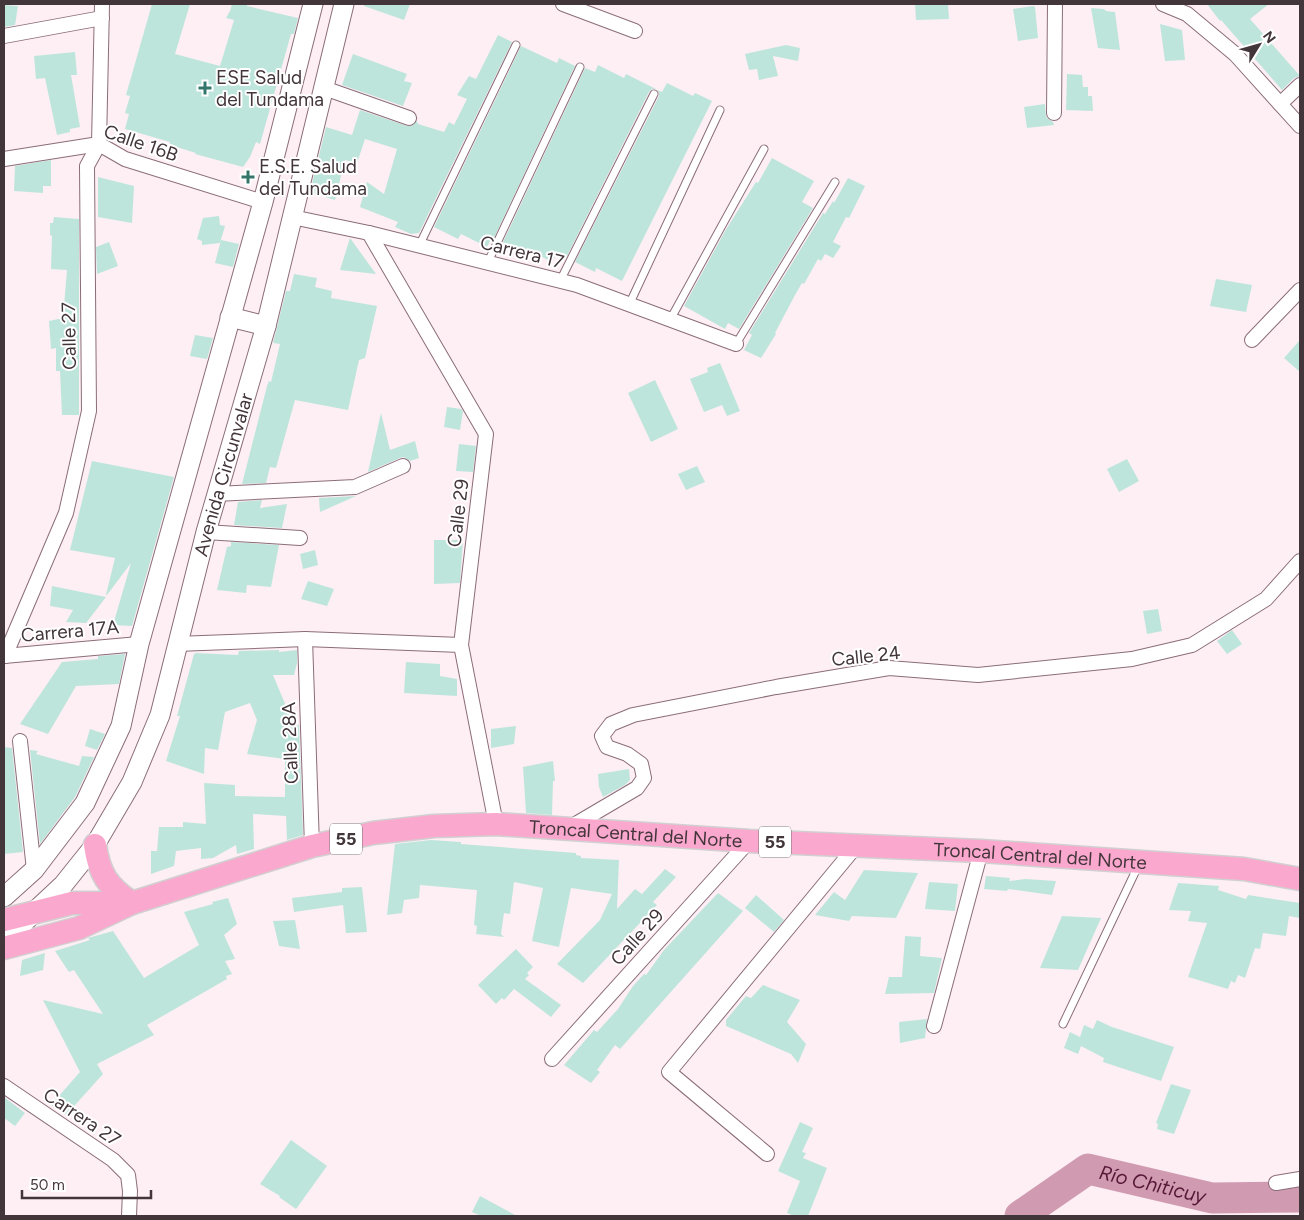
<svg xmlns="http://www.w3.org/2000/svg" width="1304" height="1220" viewBox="0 0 1304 1220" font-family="Figtree,sans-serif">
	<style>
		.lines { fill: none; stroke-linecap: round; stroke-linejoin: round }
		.river { stroke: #d09bb1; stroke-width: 31 }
		.building { fill: #bee5db }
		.service-casing { stroke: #8b6d79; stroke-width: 9 }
		.minor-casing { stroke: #8b6d79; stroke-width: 16 }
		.secondary-casing { stroke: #8b6d79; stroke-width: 21 }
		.trunk-casing { stroke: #d2cfd0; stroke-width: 25 }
		.service { stroke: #fff; stroke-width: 7 }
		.minor { stroke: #fff; stroke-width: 14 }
		.secondary { stroke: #fff; stroke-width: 19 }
		.trunk { stroke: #fba8ce; stroke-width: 22 }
		.poi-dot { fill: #34776a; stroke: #fff; stroke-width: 2 }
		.labels { text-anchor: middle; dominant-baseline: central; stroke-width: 4; stroke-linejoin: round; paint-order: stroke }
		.shield { fill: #fff; stroke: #7b7276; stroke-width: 1 }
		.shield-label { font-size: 18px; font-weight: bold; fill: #43363b }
		.poi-label { font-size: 19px; fill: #43363b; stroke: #fff; text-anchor: start }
		.street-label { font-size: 19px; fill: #43363b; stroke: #fff }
		.water-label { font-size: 20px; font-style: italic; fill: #571838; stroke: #fff }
	</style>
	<rect width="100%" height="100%" fill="#fdeff4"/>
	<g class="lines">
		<path class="river" id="s1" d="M1020 1216 1088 1169 1212 1198 1300 1197"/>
	</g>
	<g class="building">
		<path d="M152 4H190L175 54 220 66 234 20 226 18 230 11 232 4H247V6L298 18 294 34H291L260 144 256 142 250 157 243 167 195 154 196 153 170 145V142L125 129 129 114 125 113 130 96 126 95Z"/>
		<path d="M364 4H410L404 20 364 6Z"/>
		<path d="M915 4H948L949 19 916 20Z"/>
		<path d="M1207 4H1269L1250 19 1300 76 1294 78 1282 90 1221 20 1220 21Z"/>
		<path d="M4 5 18 6 15 25 4 27Z"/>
		<path d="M1033 6 1035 7 1038 38 1018 41 1013 9Z"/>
		<path d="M1091 8 1104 9 1106 11 1115 12 1120 50 1098 48Z"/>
		<path d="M1160 24 1182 30 1185 60 1165 61Z"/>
		<path d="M498 35 512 42 419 233 411 234 395 227 398 222 360 207 367 182 384 194 397 149 365 139 357 163 345 160 335 200 310 192 326 127 352 135 360 110 407 126H411L417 121 418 124 444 132 449 122 454 125 467 99 457 95 469 76 476 79Z"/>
		<path d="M786 45 800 48 798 61 773 56 778 76 759 80 757 69 749 70 745 54Z"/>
		<path d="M521 46 557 63 559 58 575 66 494 238 492 237 487 247 461 234 458 239 434 227Z"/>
		<path d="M75 52 77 75H71L80 127 70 129V132L57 135 45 78 36 79 34 56Z"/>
		<path d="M353 54 407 74 404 81 412 83 403 106 342 85Z"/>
		<path d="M598 65 624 78 626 74 656 89H652L649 92 566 258 557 253 552 262 526 249 524 253 503 242 585 68 595 72Z"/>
		<path d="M1067 74 1082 75 1083 87H1088V96H1092L1093 111 1066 110Z"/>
		<path d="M667 83 693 96 695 93 712 101 622 281 596 268 595 272 575 262 659 96V93L657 90 662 92Z"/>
		<path d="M1045 104 1046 117 1053 122 1054 125 1027 128 1024 107Z"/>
		<path d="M772 158 814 181 802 202 813 208 739 329 728 323 725 329 684 306 725 231 756 182 758 183Z"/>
		<path d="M51 160V186H43V193L14 191 15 166Z"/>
		<path d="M98 177 134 186 132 223 98 217Z"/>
		<path d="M848 178 865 186 849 218 846 217 833 242 841 246 833 258 825 254 821 261 818 259 804 284 802 283 795 295 775 333 776 334 761 358 744 350 752 335 749 333 823 213 825 214 833 201 834 203Z"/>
		<path d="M219 216 220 225 225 226 220 243 202 245V241L197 239 203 218Z"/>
		<path d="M54 217 79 219V415H62L60 371H56V348L51 349 49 321 63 318 67 270 51 269 52 236 50 235V223H53Z"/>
		<path d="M350 238 376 274 340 270Z"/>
		<path d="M221 240 239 244 233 267 215 263Z"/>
		<path d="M109 242 118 266 97 274 96 247Z"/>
		<path d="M294 274 317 278 315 287 332 291 331 298 377 306 365 358 359 360 348 410 295 400 276 468 270 467 266 483 242 484 267 386 269 381 271 382 280 344 273 343 286 291H290Z"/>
		<path d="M1216 279 1252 285 1246 312 1210 306Z"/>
		<path d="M195 335 213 338 207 359 190 356Z"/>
		<path d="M1300 340V372L1284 358Z"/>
		<path d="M720 363 740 411 727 416 722 405 704 412 690 379 708 372 707 368Z"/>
		<path d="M655 380 678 429 651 442 628 393Z"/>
		<path d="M447 407 461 409 463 411 460 430 444 427Z"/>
		<path d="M381 413 390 450 415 441 419 458 410 461 404 457 400 458 368 472Z"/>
		<path d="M459 444 476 446 473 472 456 471Z"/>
		<path d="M1127 459 1139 481 1119 492 1107 469Z"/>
		<path d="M92 461 174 477 132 626 113 625 131 563 107 595H106L115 558 70 550Z"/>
		<path d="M697 466 705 482 686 490 678 474Z"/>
		<path d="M356 496 320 512 319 498Z"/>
		<path d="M262 500 260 508 287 504 282 528 234 525 238 502Z"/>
		<path d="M434 540H463L460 583 434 584Z"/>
		<path d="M231 542 279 545 271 587 247 585 246 593 217 590 227 547 231 546Z"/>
		<path d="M315 550 318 565 303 569 300 554Z"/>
		<path d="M308 581 334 589 327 606 301 599Z"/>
		<path d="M52 586 106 597 86 623 66 622 73 610 50 606Z"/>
		<path d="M1158 609 1162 631 1147 634 1143 611Z"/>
		<path d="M1232 630 1242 644 1227 654 1217 641Z"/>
		<path d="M279 650V652L297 650V663L294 675H273L294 725H299L303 835 287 840 286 816 253 814 254 849 237 854 236 845 213 858 201 859V848L176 851 174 866 151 874V851H157L159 827H183V822L206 824 204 783 235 785V796L285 797V759L247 754 257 720 250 703 225 712 218 750 205 748 204 774 166 761 180 716H177L194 654 196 653 238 655 239 651Z"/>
		<path d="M125 654 119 684 76 686 48 734 20 724 62 662 98 659V656Z"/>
		<path d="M406 662 440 664V676L457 679V696L404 693Z"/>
		<path d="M516 726 514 744 491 748V729Z"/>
		<path d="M90 729 105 734 97 750 85 746Z"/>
		<path d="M4 747 12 748 23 852 4 854Z"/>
		<path d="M30 750 38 751 36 754 79 766 82 756 94 757 75 797 40 844Z"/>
		<path d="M553 761 555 781H553L552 815 526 813 523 767Z"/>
		<path d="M629 769 630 780 625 785 603 797 599 787 598 774Z"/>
		<path d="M431 840 461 842V844L576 853V855L581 856V858L619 860 617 909 635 889 642 894 665 869 676 877 653 902 657 905 583 983 557 964 600 920 612 894 571 888 559 947 532 941 543 888 514 882 510 914 504 913 501 934 504 937 476 934 477 926 474 925 477 890 420 885 419 898 404 900 402 913 387 915 395 844Z"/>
		<path d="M864 870 918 873 896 918 852 916 849 921 815 915 834 892 845 900Z"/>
		<path d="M986 876 1010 878 1009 881 1025 879 1056 881 1052 895 1008 889 1007 891 984 889Z"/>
		<path d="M929 882 958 884 955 911 925 909Z"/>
		<path d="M1178 883 1219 886 1218 890 1246 899 1248 895 1300 903V918L1289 916 1286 936 1263 933 1260 949 1255 948 1245 978 1238 975 1235 983 1231 981 1228 989 1188 977 1207 923 1188 921 1191 911 1169 910Z"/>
		<path d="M362 887 367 932 346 933 343 905 294 912 292 898 342 892V888Z"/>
		<path d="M718 893 743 911 620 1049 615 1045 597 1070 600 1072 591 1083 564 1065 594 1030 597 1032 618 1009 633 986 644 974 646 975 664 950Z"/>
		<path d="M756 895 784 920 774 932 745 908Z"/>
		<path d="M228 898 237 924 224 935 235 959 225 961 232 974 226 976 227 979 147 1025 154 1035 97 1064 103 1074 66 1115 51 1105 80 1072 43 1000 103 1014 74 970 69 972 55 951 90 940 88 938 113 931 144 978 199 945 184 912 213 904 212 902Z"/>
		<path d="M1062 916 1101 918 1078 970 1040 968Z"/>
		<path d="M295 920 300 949 279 946 273 921Z"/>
		<path d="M905 936 921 937 920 956 942 958 934 993 885 994 889 977H902Z"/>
		<path d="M516 949 533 967 527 973 529 975 525 979 561 1005 551 1017 514 989 504 1000 502 998 496 1004 478 985Z"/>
		<path d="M45 953 43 970 20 976 22 960Z"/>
		<path d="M763 985 800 1000 787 1022 806 1044 798 1063 791 1054 726 1026V1020L746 996 751 998Z"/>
		<path d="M927 1019 925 1038 900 1043 899 1022Z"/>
		<path d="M1097 1020 1112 1027 1174 1047 1161 1081 1103 1062 1104 1058 1081 1046 1078 1054 1064 1048 1070 1032 1080 1037 1084 1025 1093 1029Z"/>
		<path d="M1171 1084 1191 1090 1174 1134 1157 1129 1158 1124 1156 1123Z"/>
		<path d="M4 1097 25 1113 15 1126 4 1118Z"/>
		<path d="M800 1122 813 1128 802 1152 806 1153 803 1158 827 1168 808 1216H794L787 1213 800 1181 778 1171Z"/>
		<path d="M291 1140 327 1166 296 1209 279 1197 280 1196 260 1184Z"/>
		<path d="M480 1196 517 1216H481L472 1212Z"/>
	</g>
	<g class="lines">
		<defs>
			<g id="service">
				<path d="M419 246 516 45"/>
				<path d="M487 264 580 67"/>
				<path d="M560 281 654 94"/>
				<path d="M629 305 720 110"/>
				<path d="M670 320 764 149"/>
				<path d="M736 344 835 182"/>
				<path d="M1063 1024 1139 864"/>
			</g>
			<g id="minor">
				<path d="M563 4 635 31"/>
				<path d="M1163 4 1187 14 1235 54 1300 126"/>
				<path d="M4 36 102 18"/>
				<path d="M324 88 409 118"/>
				<path d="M1280 104 1300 85"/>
				<path d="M1054 113 1055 4"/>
				<path d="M4 159 99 144 125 159 263 202"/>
				<path d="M292 217 369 233 577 285 736 344"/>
				<path d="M369 233 486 434 461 645 496 824"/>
				<path d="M1252 340 1300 290"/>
				<path d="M216 494 355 487 403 466"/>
				<path d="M206 532 300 538"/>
				<path d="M305 639 312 846"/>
				<path d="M176 644 305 639 461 645"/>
				<path d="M4 656 139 644"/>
				<path d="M5 656 66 513 89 411 87 166 99 144 102 4"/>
				<path d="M20 741 34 870"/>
				<path d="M569 828 637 788 644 778 641 764 627 754 607 747 602 736 611 724 633 715 776 687 889 668 978 675 1132 659 1192 645 1266 599 1300 561"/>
				<path d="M934 1026 981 851"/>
				<path d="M552 1059 749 841"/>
				<path d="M4 1086 113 1160 128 1175 130 1191 129 1216"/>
				<path d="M767 1154 669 1072 857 845"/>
				<path d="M1276 1183 1300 1179"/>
			</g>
			<g id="secondary">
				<path d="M230 317 266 326"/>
				<path d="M4 897 34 870 85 803 121 726 139 644 263 202 313 4"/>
				<path id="s2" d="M4 944 33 913 63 885 95 845 132 782 160 715 206 532 266 326 344 4"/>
			</g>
			<g id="trunk">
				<path d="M95 845C99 874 108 887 132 903"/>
				<path d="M4 920 72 903H126"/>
				<path id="s3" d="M4 948 79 928 132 903 312 846 373 833 434 826 496 824 749 841 981 851 1244 869 1300 879"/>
			</g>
		</defs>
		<use href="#service" class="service-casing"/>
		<use href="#minor" class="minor-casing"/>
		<use href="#secondary" class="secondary-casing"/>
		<use href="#trunk" class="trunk-casing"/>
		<use href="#service" class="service"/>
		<use href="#minor" class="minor"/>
		<use href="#secondary" class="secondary"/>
		<use href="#trunk" class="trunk"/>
	</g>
	<g class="poi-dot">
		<path d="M202.5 80.5h5v5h5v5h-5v5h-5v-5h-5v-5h5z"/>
		<path d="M245.5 169.5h5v5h5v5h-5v5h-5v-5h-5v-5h5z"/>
	</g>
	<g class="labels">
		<g class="shield">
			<rect x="330" y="823.5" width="32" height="31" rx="4"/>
			<rect x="759" y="826.5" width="32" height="31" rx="4"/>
		</g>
		<g class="shield-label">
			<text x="346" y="839">55</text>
			<text x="775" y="842">55</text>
		</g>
		<g class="poi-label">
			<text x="216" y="77">ESE Salud<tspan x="216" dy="22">del Tundama</tspan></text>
			<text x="259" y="166">E.S.E. Salud<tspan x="259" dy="22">del Tundama</tspan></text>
		</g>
		<g class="street-label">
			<text transform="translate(141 143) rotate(19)">Calle 16B</text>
			<text transform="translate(522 252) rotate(14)">Carrera 17</text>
			<text transform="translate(69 336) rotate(-91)">Calle 27</text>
			<text stroke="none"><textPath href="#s2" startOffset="529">Avenida Circunvalar</textPath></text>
			<text transform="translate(458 513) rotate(-83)">Calle 29</text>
			<text transform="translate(70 631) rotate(-5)">Carrera 17A</text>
			<text transform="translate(866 656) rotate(-6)">Calle 24</text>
			<text transform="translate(290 743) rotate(-92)">Calle 28A</text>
			<text stroke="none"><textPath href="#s3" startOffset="651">Troncal Central del Norte</textPath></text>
			<text stroke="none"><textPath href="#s3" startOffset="1056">Troncal Central del Norte</textPath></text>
			<text transform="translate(637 937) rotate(-48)">Calle 29</text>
			<text transform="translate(82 1117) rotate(34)">Carrera 27</text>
		</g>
		<g class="water-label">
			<text stroke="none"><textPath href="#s1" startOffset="149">Río Chiticuy</textPath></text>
		</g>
	</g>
	<rect width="1304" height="1220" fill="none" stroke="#43363b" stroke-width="10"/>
	<g transform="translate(1259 45) rotate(53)" stroke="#ffffff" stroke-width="4" paint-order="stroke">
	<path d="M0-4L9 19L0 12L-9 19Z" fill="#43363b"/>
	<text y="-8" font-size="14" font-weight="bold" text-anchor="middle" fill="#43363b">N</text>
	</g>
	<path d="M22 1190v8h129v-8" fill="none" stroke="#43363b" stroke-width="2.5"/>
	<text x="30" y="1190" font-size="15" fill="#43363b" stroke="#ffffff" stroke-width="4" paint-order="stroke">50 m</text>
</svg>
